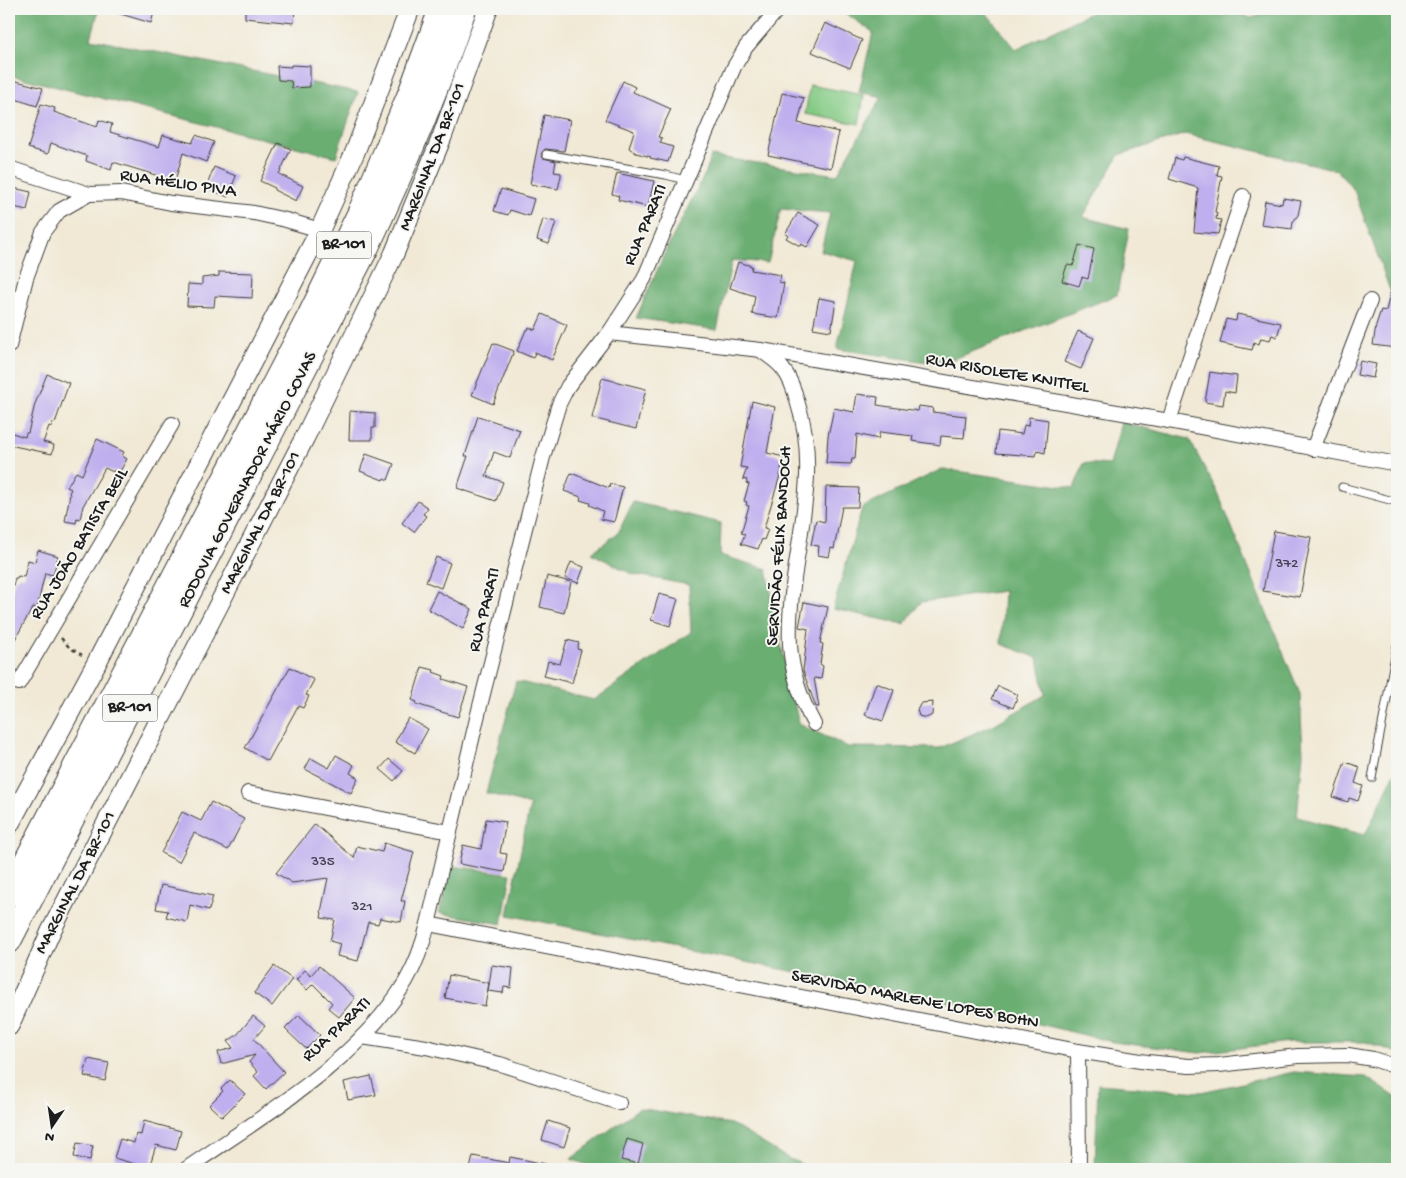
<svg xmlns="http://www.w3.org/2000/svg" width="1406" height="1178" viewBox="0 0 1406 1178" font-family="'Gochi Hand',sans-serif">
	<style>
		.green { fill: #84ca84; stroke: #507350 }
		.forest { fill: #6bae72; stroke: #446547 }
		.building { fill: #bfafee }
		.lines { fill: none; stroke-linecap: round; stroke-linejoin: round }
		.service-casing { stroke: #3c3b38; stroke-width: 9 }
		.minor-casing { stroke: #3c3b38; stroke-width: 16 }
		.secondary-casing { stroke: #3c3b38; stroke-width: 21 }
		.motorway-casing { stroke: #3c3b38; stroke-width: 26 }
		.path { stroke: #3c3b38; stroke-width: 2.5; stroke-dasharray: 4 4; stroke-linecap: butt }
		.service { stroke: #fff; stroke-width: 7 }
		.minor { stroke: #fff; stroke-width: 14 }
		.secondary { stroke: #fff; stroke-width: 19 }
		.motorway { stroke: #fff; stroke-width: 24 }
		.labels { text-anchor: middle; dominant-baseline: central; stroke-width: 4; stroke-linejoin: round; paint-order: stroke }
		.number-label { font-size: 15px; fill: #454150 }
		.shield { fill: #f6f6f2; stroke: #5d5d5c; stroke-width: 1 }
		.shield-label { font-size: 16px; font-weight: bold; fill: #1c1c1c }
		.street-label { font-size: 18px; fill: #1c1c1c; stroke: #f6f6f2 }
	</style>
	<rect width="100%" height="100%" fill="#f6f6f2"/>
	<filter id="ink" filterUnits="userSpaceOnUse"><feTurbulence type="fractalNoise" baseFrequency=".02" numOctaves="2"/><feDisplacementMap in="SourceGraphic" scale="10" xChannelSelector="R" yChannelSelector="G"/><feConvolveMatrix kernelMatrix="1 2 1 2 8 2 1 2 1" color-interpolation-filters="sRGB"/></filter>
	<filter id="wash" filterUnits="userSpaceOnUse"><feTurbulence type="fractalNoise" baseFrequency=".0096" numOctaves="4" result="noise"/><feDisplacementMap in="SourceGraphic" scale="20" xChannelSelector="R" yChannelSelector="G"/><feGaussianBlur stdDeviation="1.12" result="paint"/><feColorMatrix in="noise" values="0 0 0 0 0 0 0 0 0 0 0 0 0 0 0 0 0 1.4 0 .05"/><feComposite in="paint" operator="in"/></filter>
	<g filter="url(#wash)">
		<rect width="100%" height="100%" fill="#f1e9d5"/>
		<path class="green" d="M810 85 864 95 859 124 805 114Z"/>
		<g class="forest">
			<path d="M9 9H99L91 39 358 92 336 157 9 75Z"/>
			<path d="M839 9H983L1016 49 1098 9H1228L1251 18 1281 9H1397V310L1354 190 1337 170 1185 134 1119 155 1083 217 1129 229 1117 295 941 364 837 349 857 261 821 251 830 213 781 209 768 263 732 260 717 330 636 318 667 248 706 172 711 156 837 175 882 97 859 92 873 32Z"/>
			<path d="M1121 422 1189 439 1217 491 1300 694 1303 754 1297 817 1365 835 1394 774 1397 775V1053L1366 1042H1289L1200 1053 1113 1042 952 1003 508 915 530 805 486 793 516 681 594 700 691 632 689 585 632 574 591 553 618 533 633 502 721 523 720 555 767 569 778 632 799 724 848 747 940 748 993 725 1045 695 1038 658 1001 644 1004 591 921 602 904 624 833 609 862 508 942 469 1074 488 1084 463 1110 465Z"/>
			<path d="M452 866 511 874 502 924 439 913Z"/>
			<path d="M1294 1072 1366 1077 1397 1098V1169H1095L1098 1084 1201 1092Z"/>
			<path d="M639 1108 731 1124 789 1159 814 1169H598L571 1159Z"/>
		</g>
		<g id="blocks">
			<g class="building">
				<path d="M114 9H155L151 23 114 12Z"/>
				<path d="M245 9H295L294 23 245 18Z"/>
				<path d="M825 23 862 40 850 68 812 52Z"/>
				<path d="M291 65 310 66V87L292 88 291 81 278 80 277 66 291 67Z"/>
				<path d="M9 79 43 88 37 106 9 97Z"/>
				<path d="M623 81 635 87 633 92 671 109 658 137 662 138 660 143 673 147 668 162 650 158 651 157 636 153 629 148 634 131 605 120Z"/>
				<path d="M782 93 804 98 798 123 839 132 831 168 768 155Z"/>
				<path d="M41 104 55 108 54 112 97 127 99 120 112 124 110 132 159 147 163 135 192 143 196 135 214 142 206 162 183 153 175 181 113 162 111 170 86 161 87 156 51 143 48 154 28 148Z"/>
				<path d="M544 115 570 120 564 151 545 149 541 154 543 158 556 161 554 172 561 173V176L558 189 530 184Z"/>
				<path d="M278 143 291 149 279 174 303 186 296 201 274 190 275 188 260 181Z"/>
				<path d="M1183 157 1219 166 1217 175 1222 176 1215 212 1217 213 1216 219 1221 220 1218 234 1194 232 1198 188 1169 179 1175 158 1182 160Z"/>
				<path d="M214 167 236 176 228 197 206 188Z"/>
				<path d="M617 173 654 181 648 207 618 200 619 196 612 194Z"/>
				<path d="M9 187 31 192 27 210 9 206Z"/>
				<path d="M501 189 534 199 529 216 510 210 508 215 494 211Z"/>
				<path d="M1283 198 1301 201 1298 215 1293 222 1292 229 1261 225 1265 201 1282 204Z"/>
				<path d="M798 213 820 225 807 247 801 244 800 246 786 238 788 235 785 234Z"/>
				<path d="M543 219 556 222 549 244 537 240Z"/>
				<path d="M1079 245 1094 249 1088 279 1082 277 1079 286 1062 281 1067 265 1073 266Z"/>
				<path d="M738 262 752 266 751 270 781 275 779 282 784 283 778 318 752 314 755 296 730 288Z"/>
				<path d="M219 272 253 273 252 298 215 296 214 307 187 306 188 284 202 285V278L219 276Z"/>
				<path d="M1393 281 1397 282 1396 348 1373 345 1376 325 1381 310 1386 311Z"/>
				<path d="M819 298 836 301 831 331 813 328Z"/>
				<path d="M542 314 567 325 552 360 535 352 533 358 517 351 526 330H528L529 327 535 330Z"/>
				<path d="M1237 314 1281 323 1277 337 1272 335 1270 340 1261 338 1259 344 1254 342 1252 350 1220 343 1226 319 1236 321Z"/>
				<path d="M1078 331 1094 338 1081 369 1064 362Z"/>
				<path d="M493 343 514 351 493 404 472 395Z"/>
				<path d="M1360 361 1376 364 1373 378 1357 375Z"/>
				<path d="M1210 372 1237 376 1235 393 1225 391 1223 405 1205 402Z"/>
				<path d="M47 374 69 383 55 423 53 422 52 427 49 426 44 440 43 442 54 445 52 454 9 445V432L25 437 26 433H28L35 404Z"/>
				<path d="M602 378 646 389 636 429 592 418Z"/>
				<path d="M857 394 878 397 877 405 918 411 919 406 933 408 932 412 966 416 964 438 941 436 940 445 912 441 913 436 880 432 878 439 857 434 855 459H852L851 464 826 463 828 436 834 408 854 412Z"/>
				<path d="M752 401 775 407 767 453 784 457 781 469H782L764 528 768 529 764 540 762 539 758 549 741 544 745 534 741 533 749 506 746 505 747 502 744 501 749 484 746 483 747 480 743 479 747 468 740 467Z"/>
				<path d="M350 411 375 413V428H372V440H349Z"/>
				<path d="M478 416 520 430 510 458 494 452 486 476 503 482 496 501 457 488 468 456H465Z"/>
				<path d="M1029 417 1048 420 1045 453 1037 451 1036 456 996 453 998 431 1022 434 1024 425 1028 426Z"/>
				<path d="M97 439 124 452 122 456 127 459 119 473 114 470 113 472 105 468 83 506 80 519 77 518 76 523 65 521 70 494 69 493 71 489 67 487 76 472 82 475Z"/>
				<path d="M366 454 394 464 388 480 384 478 383 480 360 471Z"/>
				<path d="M571 473 609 488 610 484 623 487 614 522 601 519 603 511 589 505 590 503 580 500 581 497 564 491Z"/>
				<path d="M826 487 859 488 858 507H842L834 549 831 548 829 557 818 555 819 546 811 545 816 520 825 522Z"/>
				<path d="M418 501 428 508 423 514 426 516 414 532 402 523Z"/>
				<path d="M1274 531 1311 537 1300 597 1263 591Z"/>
				<path d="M38 550 58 556 53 575 45 573 37 608 33 607 9 650V604L15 578H17L18 576 24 577 28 560 35 562Z"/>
				<path d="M436 557 450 563 441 588 426 582Z"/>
				<path d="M571 562 584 567 578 583 565 578Z"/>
				<path d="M547 576 571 582 564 613 540 607Z"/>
				<path d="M437 591 472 609 463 629 428 609Z"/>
				<path d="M659 594 678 599 670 626 651 620Z"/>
				<path d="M804 602 828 607 820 643 823 644 820 664 823 666 821 679 814 678 819 707H816L803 671 808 629 799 627Z"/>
				<path d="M567 640 579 643 577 649 581 650 572 683 544 676 548 661 560 664Z"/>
				<path d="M290 667 314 680 306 695 309 696 303 708 298 706 268 761 245 748Z"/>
				<path d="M422 667 434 670 433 672 444 676 443 679 468 687 458 717 416 704 417 702 412 700Z"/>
				<path d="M876 683 894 690 883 721 865 715Z"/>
				<path d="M998 686 1018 695 1013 708 992 699Z"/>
				<path d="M933 702 932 715 926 718 919 716 917 710 921 703Z"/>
				<path d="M408 718 428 729 415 753 395 742Z"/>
				<path d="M336 755 354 765 350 773 358 778 351 793 305 769 311 758 329 768Z"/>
				<path d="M389 759 403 771 394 781 380 769Z"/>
				<path d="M1345 762 1360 767 1355 783 1363 786 1358 801 1349 798 1348 802 1333 797Z"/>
				<path d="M211 802 244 819 228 850 194 833 179 862 161 853 182 812 201 821Z"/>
				<path d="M486 819 506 822 500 853 507 854 504 872 459 864 463 845 481 849Z"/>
				<path d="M315 824 354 858 357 846 382 852 384 843 414 852 401 901H405L401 922 380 918 378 924 368 922 358 961 337 956 340 944 330 941 335 920 321 918 322 913 321 912 328 878 292 883 276 873Z"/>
				<path d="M161 885 213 896 209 910 190 905 187 922 166 917 168 911 156 909Z"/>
				<path d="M492 965 513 968 511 988 504 987 503 993 488 991Z"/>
				<path d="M274 966 292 979 272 1006 254 993Z"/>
				<path d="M319 966 355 998 339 1017 328 1008 332 1003 313 984 307 990 296 980 305 970 311 975Z"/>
				<path d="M449 975 489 983 485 1006 445 998Z"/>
				<path d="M299 1015 320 1035 306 1049 285 1029Z"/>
				<path d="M253 1016 265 1026 254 1039 284 1072 266 1089 254 1076 258 1072 249 1062 255 1055 221 1064 218 1052 233 1048 228 1041 237 1035Z"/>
				<path d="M88 1059 109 1063 105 1081 84 1076Z"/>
				<path d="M371 1076 376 1095 348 1100 344 1082Z"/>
				<path d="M230 1080 245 1094 222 1117 209 1105 223 1091 221 1089Z"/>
				<path d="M144 1121 181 1131 176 1150 156 1145 149 1168 114 1158 120 1139 134 1143 136 1134 141 1135Z"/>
				<path d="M548 1121 570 1128 564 1147 542 1140Z"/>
				<path d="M627 1139 643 1144 638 1164 621 1160Z"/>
				<path d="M77 1143 93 1146 90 1160 74 1157Z"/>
				<path d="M473 1156 509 1163 510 1157 546 1164 545 1169H470Z"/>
			</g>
		</g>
	</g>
	<g filter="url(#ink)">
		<use href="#blocks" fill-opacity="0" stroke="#3c3b38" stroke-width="1"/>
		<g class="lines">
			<defs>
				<g id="service">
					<path d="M546 154 666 175 685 180"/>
					<path d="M1342 487 1397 502"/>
					<path d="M1372 778 1397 645"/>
				</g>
				<g id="minor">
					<path d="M9 168 89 194"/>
					<path d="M609 333 761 350 1169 421 1397 464"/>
					<path d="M9 346 26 278 43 232 59 211 89 194 121 193 171 203 254 213 286 220 320 230"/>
					<path d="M763 352C770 357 778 362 783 369 791 379 795 392 798 404 824 483 786 564 790 645 792 674 800 698 814 724"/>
					<path d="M1169 421 1243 196"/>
					<path d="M1313 449 1370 301"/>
					<path d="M9 681 19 683 172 424"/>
					<path d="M248 793 450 832"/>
					<path d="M428 924 1078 1051 1147 1062 1189 1066 1219 1065 1298 1056 1348 1055 1373 1059 1397 1067"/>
					<path d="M362 1037 426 1047 500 1064 619 1103"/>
					<path d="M1078 1051 1079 1169"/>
					<path d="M186 1169C261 1117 359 1061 406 981 416 964 423 944 428 924L479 710 543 457 559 404 568 386 609 333 644 279 734 67 746 47 778 9"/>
				</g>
				<g id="secondary">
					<path d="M9 825 96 664 320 230 355 152 410 9"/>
					<path d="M9 1026 51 931 305 437 394 254 442 137 488 9"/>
				</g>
				<g id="motorway">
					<path d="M9 894 309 317 360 212 386 151 411 91 441 9"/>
					<path d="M9 941 366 249C403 171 437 91 464 9"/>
				</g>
			</defs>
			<use href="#service" class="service-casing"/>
			<use href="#minor" class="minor-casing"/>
			<use href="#secondary" class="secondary-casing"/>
			<use href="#motorway" class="motorway-casing"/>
			<path class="path" d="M61 638 69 647 82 655"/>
			<use href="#service" class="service"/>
			<use href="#minor" class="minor"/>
			<use href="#secondary" class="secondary"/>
			<use href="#motorway" class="motorway"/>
		</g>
	</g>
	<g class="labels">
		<g class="number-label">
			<text x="1287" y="564">372</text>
			<text x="323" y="862">335</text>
			<text x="362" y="907">321</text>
		</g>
		<g class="shield">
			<rect x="316.5" y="231.5" width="55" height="27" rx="4"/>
			<rect x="102.5" y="694.5" width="55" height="27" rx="4"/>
		</g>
		<g class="shield-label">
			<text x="344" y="245">BR-101</text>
			<text x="130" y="708">BR-101</text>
		</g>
		<g class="street-label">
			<text transform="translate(433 157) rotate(-69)">MARGINAL DA BR-101</text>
			<text transform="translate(178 184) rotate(8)">RUA HÉLIO PIVA</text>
			<text transform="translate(646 225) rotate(-67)">RUA PARATI</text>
			<text transform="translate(1007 374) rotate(10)">RUA RISOLETE KNITTEL</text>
			<text transform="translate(248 480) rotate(-63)">RODOVIA GOVERNADOR MÁRIO COVAS</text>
			<text transform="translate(261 523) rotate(-63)">MARGINAL DA BR-101</text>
			<text transform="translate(80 544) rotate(-59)">RUA JOÃO BATISTA BEIL</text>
			<text transform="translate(780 546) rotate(-86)">SERVIDÃO FÉLIX BANDOCH</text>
			<text transform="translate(485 610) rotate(-76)">RUA PARATI</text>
			<text transform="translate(76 883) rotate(-63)">MARGINAL DA BR-101</text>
			<text transform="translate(915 1000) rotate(11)">SERVIDÃO MARLENE LOPES BOHN</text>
			<text transform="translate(337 1030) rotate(-43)">RUA PARATI</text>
		</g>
	</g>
	<rect width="1406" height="1178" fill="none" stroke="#f6f6f2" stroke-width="30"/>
	<g transform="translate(52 1126) rotate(193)" stroke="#f6f6f2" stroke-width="4" paint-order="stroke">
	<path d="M0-4L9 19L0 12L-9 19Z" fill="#1c1c1c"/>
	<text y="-8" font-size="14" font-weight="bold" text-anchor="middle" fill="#1c1c1c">N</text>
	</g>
</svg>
